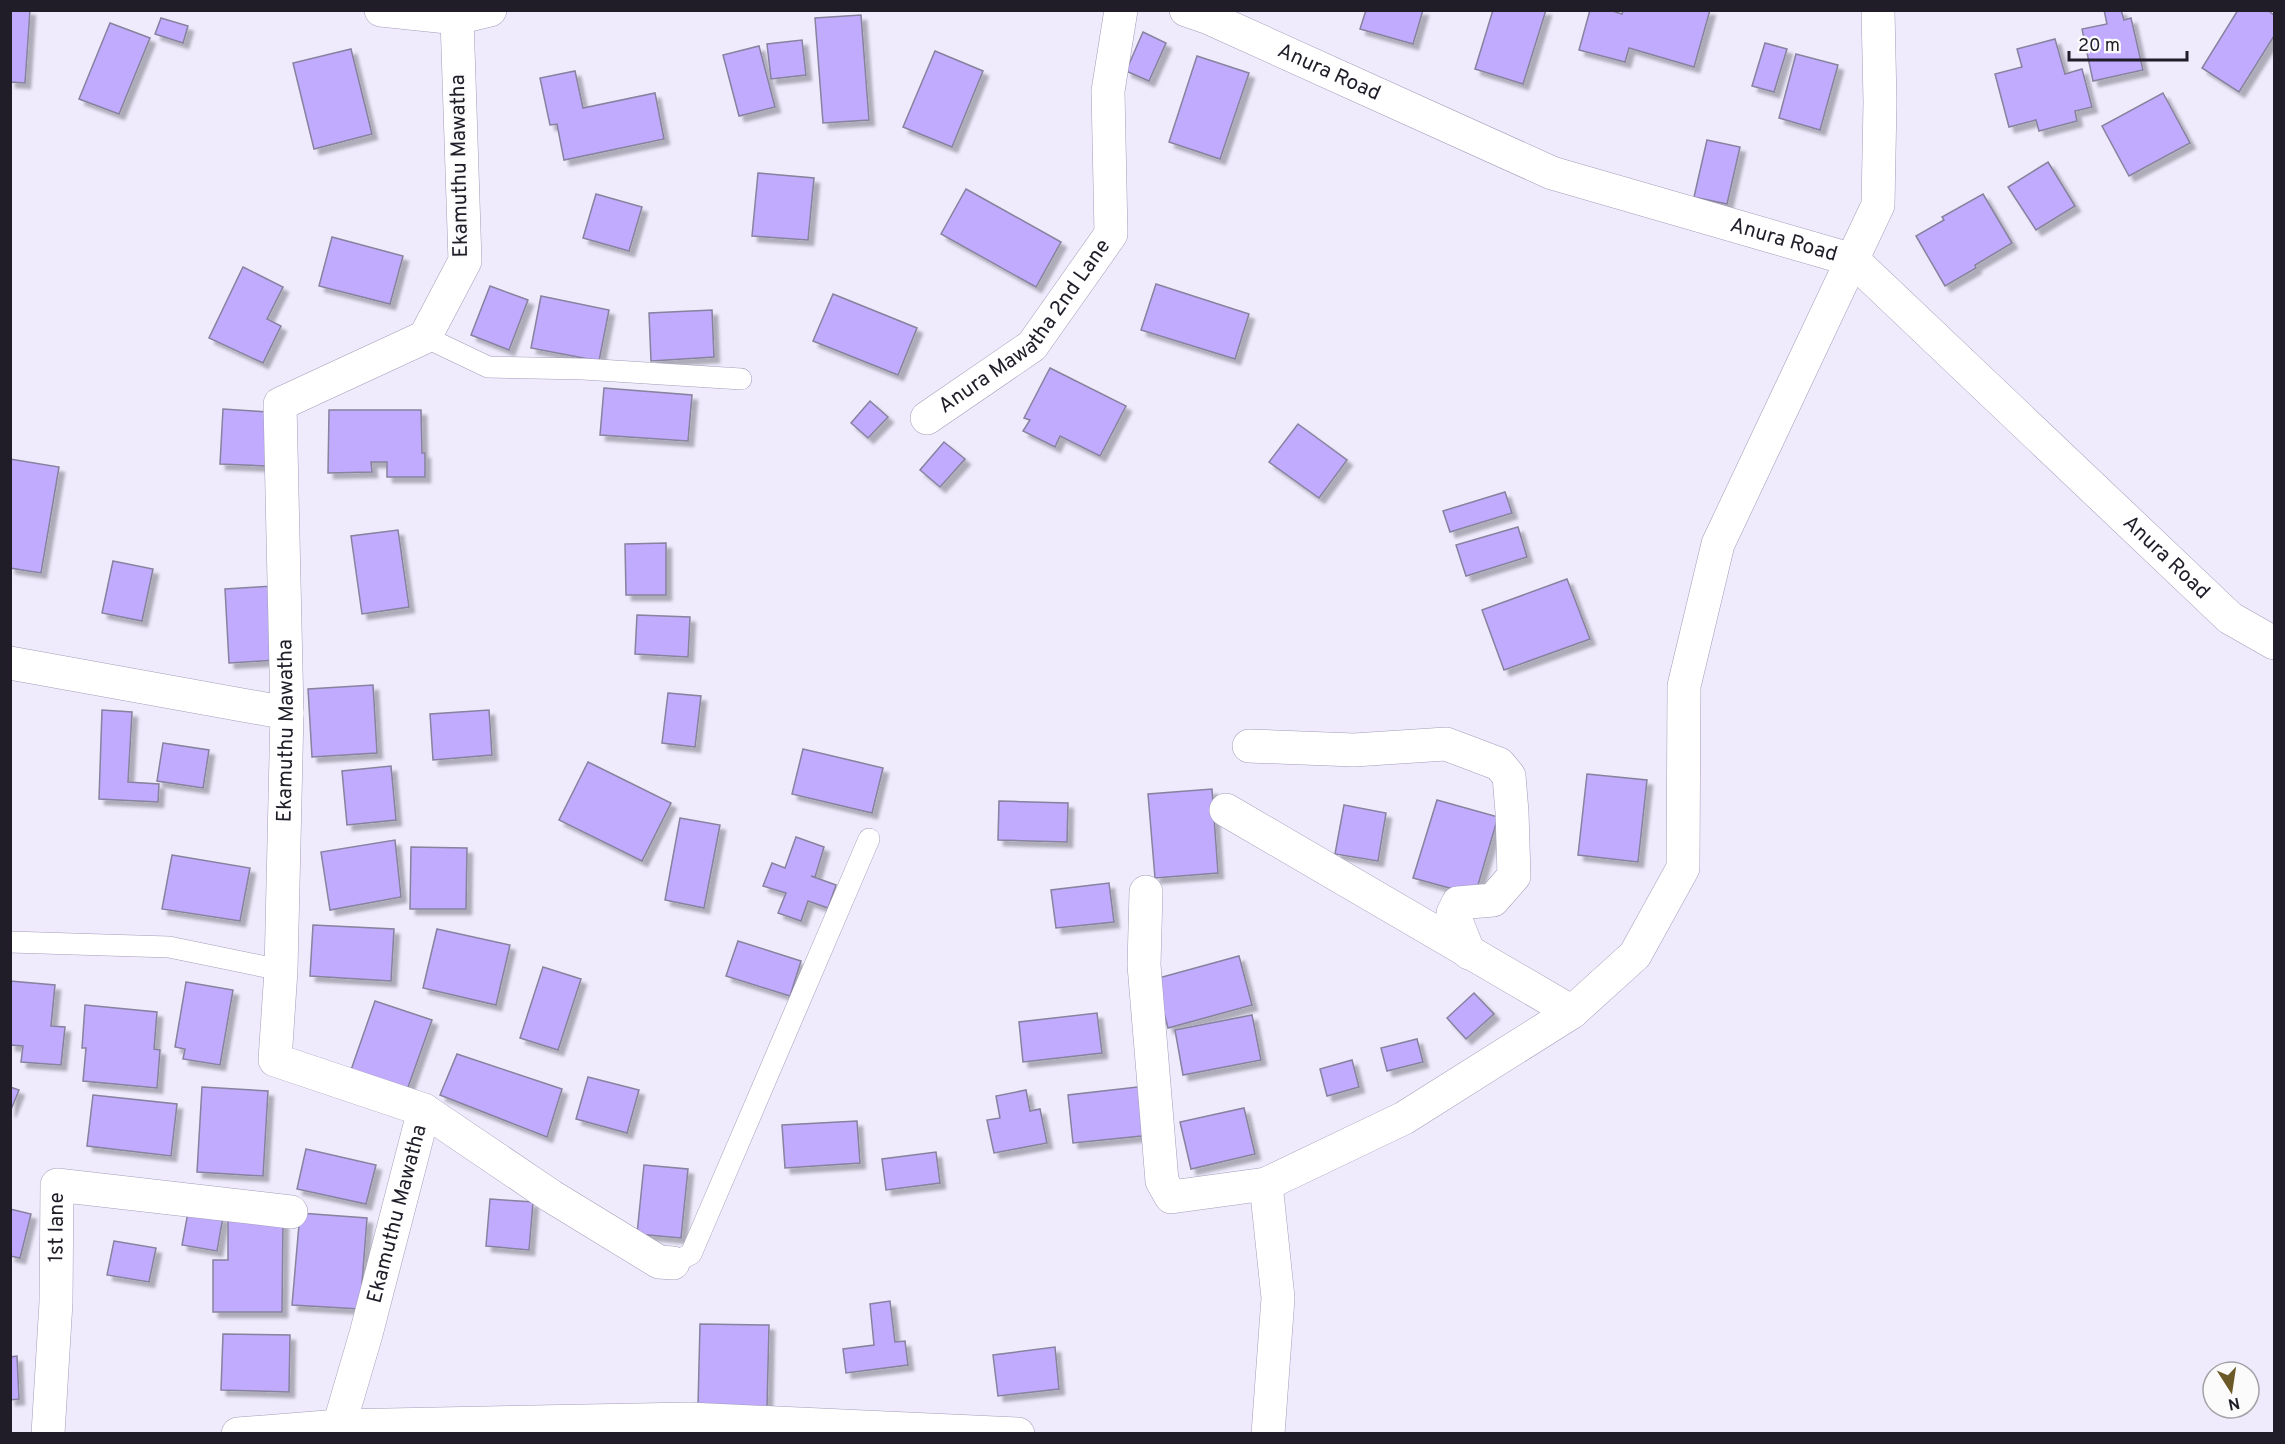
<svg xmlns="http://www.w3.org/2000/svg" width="2285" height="1444" viewBox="0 0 2285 1444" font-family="Overpass,sans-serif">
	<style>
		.building { fill: #c0abff; stroke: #87829d; stroke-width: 1.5; filter: url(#shadow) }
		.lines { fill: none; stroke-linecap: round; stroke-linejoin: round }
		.lane-casing { stroke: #a39db9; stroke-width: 22 }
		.street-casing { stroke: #a39db9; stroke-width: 34 }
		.lane { stroke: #fff; stroke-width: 21 }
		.street { stroke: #fff; stroke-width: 33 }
		.labels { text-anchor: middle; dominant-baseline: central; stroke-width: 5; stroke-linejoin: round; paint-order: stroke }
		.street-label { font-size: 21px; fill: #201d28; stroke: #fbfbfb }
	</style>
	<defs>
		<filter id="shadow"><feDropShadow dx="5.5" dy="5.5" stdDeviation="1.5" flood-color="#0004"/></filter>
	</defs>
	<rect width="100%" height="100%" fill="#efebfd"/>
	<g class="building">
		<path d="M10 10H30L25 83 10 82Z"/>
		<path d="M1366 10H1423L1413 44 1360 29Z"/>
		<path d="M1493 10H1546L1523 84 1475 69Z"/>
		<path d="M1590 10H1609L1622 14 1623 10H1710L1694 67 1629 48 1625 62 1579 50Z"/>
		<path d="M2104 10H2121L2124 20 2131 18 2143 70 2093 81 2082 29 2107 24Z"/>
		<path d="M2238 10H2267L2274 15V36L2239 92 2202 68Z"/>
		<path d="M861 15 869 120 823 123 815 18Z"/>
		<path d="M161 18 188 26 183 43 155 34Z"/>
		<path d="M110 23 150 38 119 114 79 99Z"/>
		<path d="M1143 32 1166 43 1149 81 1126 71Z"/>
		<path d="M2055 39 2065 74 2082 69 2092 107 2075 111 2077 121 2039 131 2036 120 2009 127 1995 74 2022 67 2017 49Z"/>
		<path d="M802 40 806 75 771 79 767 44Z"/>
		<path d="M1765 43 1787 49 1774 92 1752 86Z"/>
		<path d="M759 46 775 107 739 116 723 55Z"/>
		<path d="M351 49 372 134 314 149 293 63Z"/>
		<path d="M935 51 983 71 952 147 903 127Z"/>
		<path d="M1796 54 1838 65 1820 130 1779 118Z"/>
		<path d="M1197 56 1249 73 1220 159 1169 142Z"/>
		<path d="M575 71 583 108 655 93 664 139 564 160 557 124 550 125 540 78Z"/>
		<path d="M2163 93 2190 143 2129 176 2102 126Z"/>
		<path d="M1707 140 1740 147 1727 204 1694 197Z"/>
		<path d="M2048 162 2075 206 2036 230 2008 187Z"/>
		<path d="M758 173 814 178 808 240 752 236Z"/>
		<path d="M966 189 1061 242 1036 287 941 234Z"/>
		<path d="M596 194 642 207 629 251 583 238Z"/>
		<path d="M1983 194 2012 243 1975 265 1976 268 1945 286 1916 236 1944 220 1942 217Z"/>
		<path d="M332 237 403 256 390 304 319 286Z"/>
		<path d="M243 267 283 287 267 319 281 326 263 363 209 338Z"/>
		<path d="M1156 284 1249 314 1235 359 1141 330Z"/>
		<path d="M490 286 528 300 509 350 471 335Z"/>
		<path d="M833 294 917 328 898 375 813 341Z"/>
		<path d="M541 296 609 310 599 361 531 348Z"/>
		<path d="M712 310 714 357 651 361 649 313Z"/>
		<path d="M1050 368 1126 406 1100 456 1060 436 1055 447 1023 431 1030 420 1024 418Z"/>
		<path d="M604 388 692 395 688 441 600 435Z"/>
		<path d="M870 401 888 417 868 438 851 423Z"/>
		<path d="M223 409 268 412 266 466 220 464Z"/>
		<path d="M329 410H421L422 453H425V477H387V462H371L372 472 328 473Z"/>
		<path d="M1298 424 1347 460 1319 498 1269 462Z"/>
		<path d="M944 442 965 459 940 487 920 470Z"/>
		<path d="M10 459 59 467 41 573 10 568Z"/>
		<path d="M1505 492 1512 513 1450 532 1443 511Z"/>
		<path d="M1518 527 1527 557 1466 576 1456 545Z"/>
		<path d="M398 530 409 607 362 614 351 536Z"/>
		<path d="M666 543V595H626L625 544Z"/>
		<path d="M113 561 153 569 142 621 102 613Z"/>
		<path d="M1567 579 1590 639 1504 670 1482 610Z"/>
		<path d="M272 586 276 660 229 663 225 589Z"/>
		<path d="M637 615 690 617 688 657 635 654Z"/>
		<path d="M373 685 377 753 312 757 308 689Z"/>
		<path d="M668 693 701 696 695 747 662 743Z"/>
		<path d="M102 710 132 712 128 782 159 784 158 802 99 799Z"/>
		<path d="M489 710 492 755 433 760 430 714Z"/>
		<path d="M163 743 209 750 203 788 157 781Z"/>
		<path d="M803 749 883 768 872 813 792 794Z"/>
		<path d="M588 762 671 803 642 861 559 820Z"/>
		<path d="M391 766 396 820 347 825 342 771Z"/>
		<path d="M1587 774 1647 780 1638 862 1578 855Z"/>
		<path d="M1212 789 1218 873 1155 878 1148 794Z"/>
		<path d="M1437 800 1498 817 1475 895 1413 878Z"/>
		<path d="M999 801 1068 803 1067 842 998 840Z"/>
		<path d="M1344 805 1386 813 1378 861 1335 854Z"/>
		<path d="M680 818 720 825 704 908 665 900Z"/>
		<path d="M796 837 824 847 815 877 811 876 836 885 828 908 808 901 801 921 778 913 786 893 763 886 772 863 785 868Z"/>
		<path d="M395 840 401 897 330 910 321 852Z"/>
		<path d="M411 847 467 848 466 909H410Z"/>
		<path d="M172 855 250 868 240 921 162 909Z"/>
		<path d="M1109 883 1114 922 1056 928 1051 890Z"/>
		<path d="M313 925 394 929 391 981 310 976Z"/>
		<path d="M437 929 510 945 496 1005 423 988Z"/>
		<path d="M738 941 801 961 790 996 726 976Z"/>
		<path d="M1239 956 1252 1005 1168 1028 1155 979Z"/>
		<path d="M543 967 581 979 558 1050 520 1038Z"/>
		<path d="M10 981 55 985 51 1026 65 1027 61 1065 21 1062 23 1046 10 1045Z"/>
		<path d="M186 982 233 990 220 1065 183 1059 185 1049 175 1047Z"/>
		<path d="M1474 993 1494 1014 1466 1039 1447 1018Z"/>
		<path d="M375 1001 432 1020 407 1090 351 1070Z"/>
		<path d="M85 1005 157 1012 154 1049 160 1050 157 1088 83 1081 86 1048H82Z"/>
		<path d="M1097 1013 1102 1053 1023 1062 1019 1022Z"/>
		<path d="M1252 1015 1261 1060 1183 1075 1175 1030Z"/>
		<path d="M1417 1039 1423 1062 1387 1071 1381 1048Z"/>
		<path d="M457 1054 562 1089 547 1137 440 1095Z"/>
		<path d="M1352 1060 1359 1087 1327 1096 1320 1069Z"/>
		<path d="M588 1077 639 1090 627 1133 576 1119Z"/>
		<path d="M1146 1086 1151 1135 1073 1143 1068 1095Z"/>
		<path d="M10 1087 19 1090 10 1112Z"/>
		<path d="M202 1087 268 1091 263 1176 197 1172Z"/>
		<path d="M1026 1090 1030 1111 1040 1109 1047 1143 994 1153 987 1120 1000 1118 996 1096Z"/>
		<path d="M93 1095 177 1104 171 1156 87 1146Z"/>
		<path d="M1244 1108 1255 1154 1191 1169 1180 1122Z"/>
		<path d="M857 1121 860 1163 785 1168 782 1125Z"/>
		<path d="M306 1149 376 1165 366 1204 297 1189Z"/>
		<path d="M936 1152 940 1183 886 1190 882 1159Z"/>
		<path d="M644 1165 688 1169 681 1238 637 1234Z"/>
		<path d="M490 1199 533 1202 529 1250 486 1246Z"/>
		<path d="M10 1209 31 1214 20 1258 10 1256Z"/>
		<path d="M188 1212 223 1217 217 1251 182 1245Z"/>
		<path d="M300 1213 367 1218 360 1309 292 1305Z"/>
		<path d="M228 1220H283L282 1312H213V1260H228Z"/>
		<path d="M114 1241 156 1248 149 1282 107 1275Z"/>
		<path d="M890 1301 895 1342 905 1341 908 1365 846 1373 843 1349 874 1345 870 1304Z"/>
		<path d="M700 1324 769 1325 767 1407 698 1406Z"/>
		<path d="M223 1334 290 1335 289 1392 221 1390Z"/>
		<path d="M1055 1347 1059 1389 998 1396 993 1355Z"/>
		<path d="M17 1356 19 1399 10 1400V1357Z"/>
	</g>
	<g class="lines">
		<defs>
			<g id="lane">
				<path d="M425 337 488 367 583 369 741 379"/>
				<path d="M10 942 169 947 281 970"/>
				<path d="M673 1263 691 1254 869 839"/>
			</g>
			<g id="street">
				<path d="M381 10 457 18 490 10"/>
				<path id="s1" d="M1186 10 1209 18 1552 173 1853 260 2230 618 2274 643"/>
				<path id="s2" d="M927 418 1032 346 1111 234 1108 91 1121 10"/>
				<path d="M10 663 287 713"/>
				<path d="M1249 746 1354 750 1446 744 1499 764 1509 776 1512 812 1514 876 1493 900 1458 903 1453 913 1469 953"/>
				<path d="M1226 810 1572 1012"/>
				<path d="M1146 892 1144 965 1162 1181 1171 1197 1266 1184 1404 1118 1572 1012 1635 955 1683 868 1684 686 1718 544 1878 205 1880 102 1878 10"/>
				<path d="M424 1110 551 1196 659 1262 673 1263"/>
				<path d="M1266 1184 1278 1298 1268 1434"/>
				<path id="s3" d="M339 1426 366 1334 424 1110 275 1060 281 970 287 713 280 404 425 337 465 261 457 18"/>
				<path id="s4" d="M48 1434 56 1302 57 1185 291 1212"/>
				<path d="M238 1434 339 1426 689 1419 1018 1434"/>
			</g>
		</defs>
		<use href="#lane" class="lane-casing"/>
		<use href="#street" class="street-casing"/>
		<use href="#lane" class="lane"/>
		<use href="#street" class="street"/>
	</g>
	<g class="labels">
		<g class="street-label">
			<text stroke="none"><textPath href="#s1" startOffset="156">Anura Road</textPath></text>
			<text transform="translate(460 166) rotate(-91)">Ekamuthu Mawatha</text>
			<text stroke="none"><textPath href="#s1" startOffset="642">Anura Road</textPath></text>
			<text stroke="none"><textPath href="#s2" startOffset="136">Anura Mawatha 2nd Lane</textPath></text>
			<text stroke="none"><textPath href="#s1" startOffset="1146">Anura Road</textPath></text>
			<text stroke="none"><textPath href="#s3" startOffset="814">Ekamuthu Mawatha</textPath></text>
			<text stroke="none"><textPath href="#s3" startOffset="220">Ekamuthu Mawatha</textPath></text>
			<text stroke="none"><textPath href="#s4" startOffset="207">1st lane</textPath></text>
		</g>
	</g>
	<rect width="2285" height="1444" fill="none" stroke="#201d28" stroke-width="24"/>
	<g transform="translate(2231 1390) rotate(168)"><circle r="28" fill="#fbfbfb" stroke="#a3a2a7" stroke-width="1.5"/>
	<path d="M0-4.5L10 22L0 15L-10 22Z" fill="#6c5928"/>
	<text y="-9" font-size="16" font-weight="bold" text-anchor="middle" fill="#201d28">N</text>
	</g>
	<path d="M2069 51v9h118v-9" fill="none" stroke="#201d28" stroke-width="3"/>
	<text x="2078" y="51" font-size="18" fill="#201d28" stroke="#fbfbfb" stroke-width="4.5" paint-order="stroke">20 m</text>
</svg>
